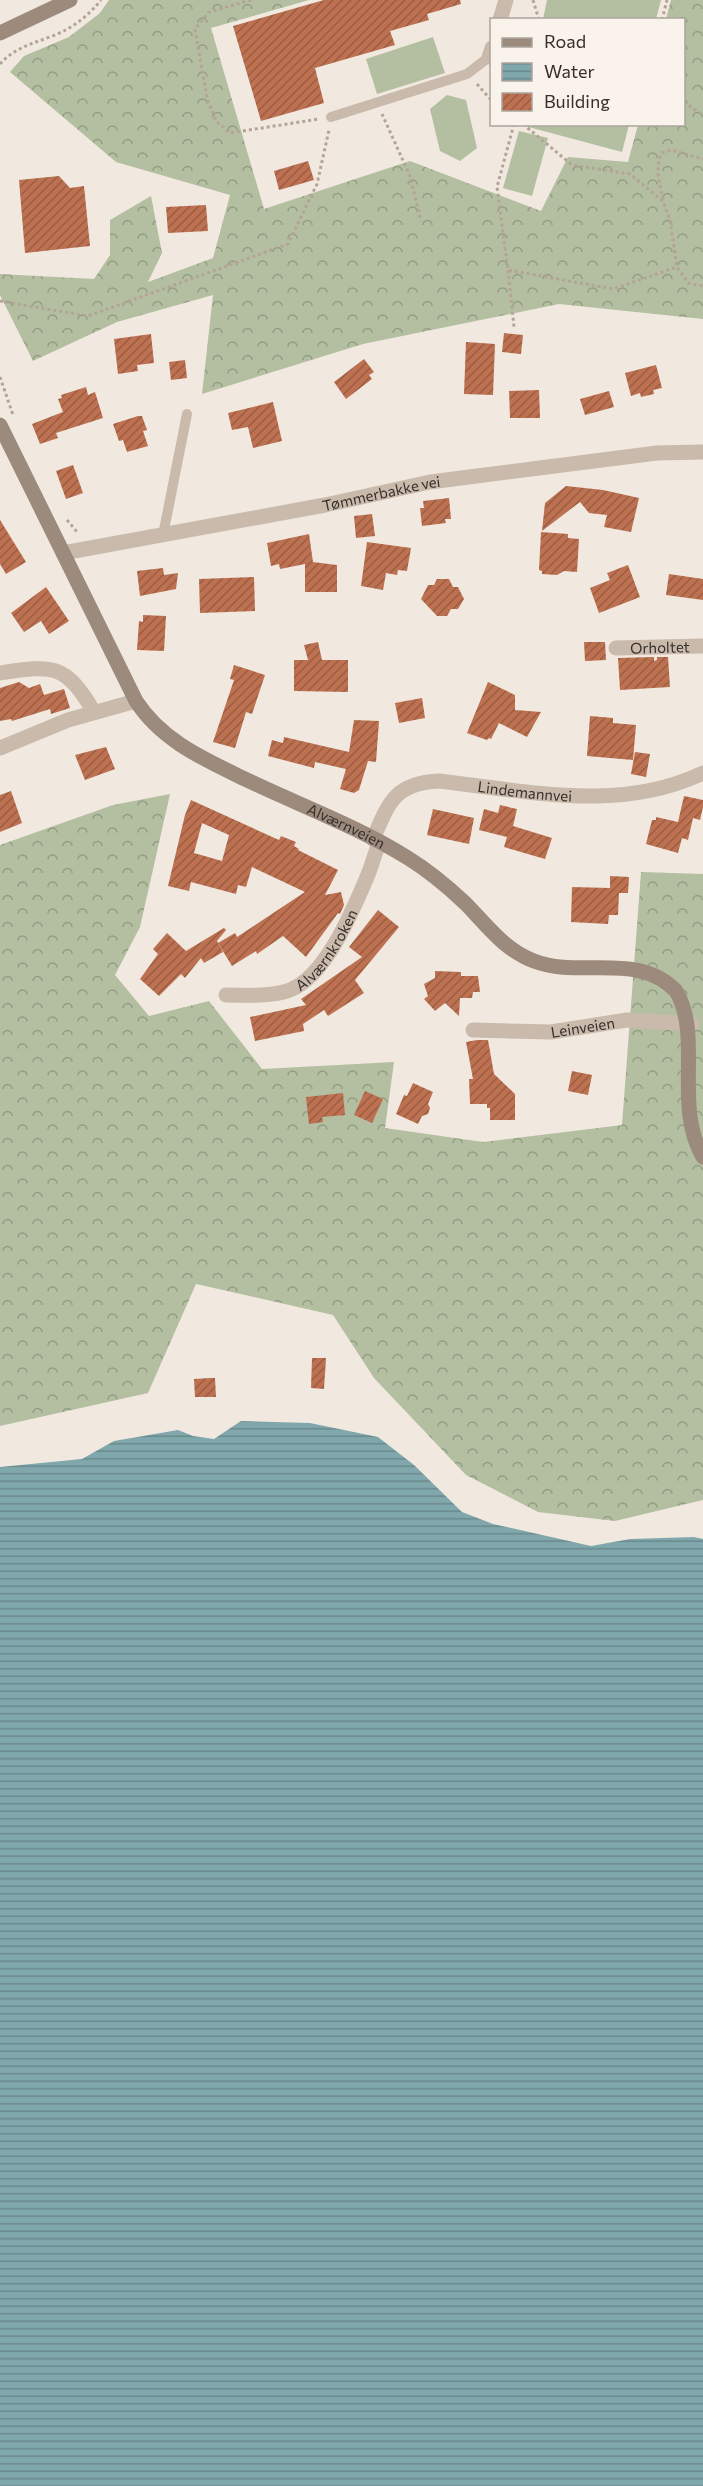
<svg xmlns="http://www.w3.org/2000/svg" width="703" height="2486" viewBox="0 0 703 2486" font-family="Commissioner,sans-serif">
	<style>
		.forest { fill: url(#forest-crowns) }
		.garden { fill: #b3bfa0 }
		.water { fill: url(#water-rules) }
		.building { fill: url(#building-hatch); fill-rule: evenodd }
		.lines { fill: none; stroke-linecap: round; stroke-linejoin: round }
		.path { stroke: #b4a496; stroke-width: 3; stroke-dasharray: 3 3; stroke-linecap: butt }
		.lane { stroke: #c9baac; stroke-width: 10 }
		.street { stroke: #c9baac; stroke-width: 15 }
		.secondary { stroke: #9c8a7d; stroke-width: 15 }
		.labels { text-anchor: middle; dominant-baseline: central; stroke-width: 5; stroke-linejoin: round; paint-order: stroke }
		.street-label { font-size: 15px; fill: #372f2a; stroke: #f9f3eb }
	</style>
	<defs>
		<pattern id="forest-crowns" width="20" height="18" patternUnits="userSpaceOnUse" patternTransform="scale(1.5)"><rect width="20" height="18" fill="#b3bfa0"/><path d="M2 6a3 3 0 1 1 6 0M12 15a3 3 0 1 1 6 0" fill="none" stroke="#929c83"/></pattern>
		<pattern id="water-rules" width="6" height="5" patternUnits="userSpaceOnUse" patternTransform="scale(1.5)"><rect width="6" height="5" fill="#80a8ac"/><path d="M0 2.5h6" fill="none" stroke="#6a898c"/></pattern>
		<pattern id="building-hatch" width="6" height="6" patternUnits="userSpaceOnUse" patternTransform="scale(1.5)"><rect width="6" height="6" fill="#bd7151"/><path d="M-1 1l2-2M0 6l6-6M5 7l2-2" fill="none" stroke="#9a5d43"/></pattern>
	</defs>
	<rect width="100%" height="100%" fill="#f1e9df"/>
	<g class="forest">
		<path d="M109 0H309L211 28 264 209 410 161 541 211 568 157 628 162 638 125 684 124V20L666 19 671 0H703V319L559 304 363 344 202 394 213 295 117 322 33 361 0 295V274L94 279 110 255V220L151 196 162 253 148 282 213 258 230 195 116 162 10 72 24 56 69 37 100 13Z"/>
		<path d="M170 794 140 927 115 975 149 1016 209 1001 262 1069 394 1062 385 1128 483 1142 622 1125 641 872 703 874V1500L615 1521 538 1512 466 1475 374 1378 333 1315 196 1284 148 1393 0 1426V845L113 805Z"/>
	</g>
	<g class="garden">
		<path d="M547 0H661L656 19H543Z"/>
		<path d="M433 37 445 73 377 94 366 59Z"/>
		<path d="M447 95 466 100 477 148 460 161 440 151 430 109Z"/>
		<path d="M521 125V124L629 125 622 152Z"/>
		<path d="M519 131 548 138 532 196 503 188Z"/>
	</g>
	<path class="water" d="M241 1421 310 1423 378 1437 414 1465 462 1512 493 1524 591 1546 630 1539 694 1537 703 1539V2486H0V1467L82 1459 114 1441 178 1430 193 1436 214 1439Z"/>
	<g class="building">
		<path d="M324 0H460L461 4 427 14 429 20 390 31 395 45 315 68 324 103 261 121 233 26Z"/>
		<path d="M308 161 314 180 279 190 274 171Z"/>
		<path d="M59 176 70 188 84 186 90 246 25 253 19 180Z"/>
		<path d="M206 205 208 231 168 233 166 207Z"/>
		<path d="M504 333 523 335 521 354 502 352Z"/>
		<path d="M151 334 154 363 137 365 138 371 118 374 114 339Z"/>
		<path d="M466 342 495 344 493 395 464 394Z"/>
		<path d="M364 359 374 372 369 375 372 379 346 399 334 382Z"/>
		<path d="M185 360 187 378 171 380 169 362Z"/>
		<path d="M656 365 662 388 653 390 654 394 641 397 640 393 631 396 625 373Z"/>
		<path d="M86 387 88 395 95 392 103 418 56 433 58 438 40 444 32 424 63 412 58 399 62 398 61 395Z"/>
		<path d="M539 390 540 418H510L509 391Z"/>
		<path d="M609 391 614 407 585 415 580 399Z"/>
		<path d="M273 402 282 441 253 448 248 427 232 430 228 413Z"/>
		<path d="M138 416H142L147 430 143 431 148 446 127 452 123 440 119 441 113 424Z"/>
		<path d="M73 465 83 493 66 499 56 471Z"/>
		<path d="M566 486 603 490 639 498 631 532 604 527 607 515 589 513 580 502 542 531 545 503Z"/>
		<path d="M449 498 451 519H445L446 523 422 526 420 508H424L423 501Z"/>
		<path d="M372 514 375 536 356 538 354 516Z"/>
		<path d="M0 520 26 562 6 574 0 564Z"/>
		<path d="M541 532 568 534V538L579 539 577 572 564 571 557 575 542 574V571L539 570Z"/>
		<path d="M309 534 313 562 337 565V592H305V564L280 569 279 564 271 566 267 543Z"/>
		<path d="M367 542 411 548 407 571 398 570 397 575 386 573 383 590 361 586Z"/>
		<path d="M628 565 640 597 599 613 590 588 610 580 607 573Z"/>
		<path d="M163 568 164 575 178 573 176 589 140 596 137 571Z"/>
		<path d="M669 574 703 579V600L666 595Z"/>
		<path d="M254 577 255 611 200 613 199 579Z"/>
		<path d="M437 579H449L453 587H458L464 599 458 609H451L447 616H437L421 599 428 585H434Z"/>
		<path d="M46 587 69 621 49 634 41 621 24 632 11 613Z"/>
		<path d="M143 615 166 616 164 651 137 650 139 621 143 622Z"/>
		<path d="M318 642 322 660H348V692L294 691V660H308L304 645Z"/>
		<path d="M584 642H605L606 660 585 661Z"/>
		<path d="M654 657V661L657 660V657H668L670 687 620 690 618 658Z"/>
		<path d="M234 665 265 675 252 714 246 712 235 748 213 742 234 680 230 679Z"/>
		<path d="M19 682 29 688 40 684 44 695 64 689 70 708 51 714 50 709 12 721 11 719 0 721V688Z"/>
		<path d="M488 682 515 695V710L541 712 527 737 499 723 491 739 489 738 487 740 467 733Z"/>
		<path d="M422 698 425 718 399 723 395 703Z"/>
		<path d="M590 716 613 718V723L636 725 633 760 587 756Z"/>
		<path d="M354 720 379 721 376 762 368 761 359 790 354 793 340 789 346 769 315 762 314 768 268 756 272 740 283 743 284 737 349 752Z"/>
		<path d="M106 747 115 769 85 780 75 755Z"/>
		<path d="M635 752 650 754 646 777 631 774Z"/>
		<path d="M11 791 22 823 0 832V795Z"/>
		<path d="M684 796 703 800V807L700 820 693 818 688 840 682 838 678 853 646 844 652 820H656V817L678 822Z"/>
		<path d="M191 800 279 840 281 836 296 842 294 846 299 849 298 850 338 870 325 895 341 892 344 905 340 914 338 913 306 957 283 936 257 954 256 951 232 966 218 943 235 933 237 937 305 892 252 867 246 887 238 885 236 894 191 882 189 891 168 886 185 815ZM202 823 229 835 222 861 194 853Z"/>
		<path d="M500 805 517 809 513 826 552 838 545 859 504 847 507 837 479 830 484 809 498 813Z"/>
		<path d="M433 809 474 818 469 844 427 835Z"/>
		<path d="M610 876 629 877 628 893H619L618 915H609L608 924 571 922 572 887 610 888Z"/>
		<path d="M378 910 399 927 355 980 364 993 328 1016 324 1010 303 1024 304 1031 255 1041 250 1017 306 1005 301 999 362 957 349 947Z"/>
		<path d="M224 928 226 930 217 941 223 952 204 963 201 958 185 978 181 974 159 996 140 979 158 954 153 949 167 933 186 951Z"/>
		<path d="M435 971 461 972V976H478L480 992H473L472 998H460L459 1016 445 1003 435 1011 424 999 428 996 424 984 435 978Z"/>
		<path d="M477 1040H488L494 1074 515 1094V1120H490V1108H487V1104H470L469 1079H473L466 1042Z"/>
		<path d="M572 1071 592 1075 588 1095 568 1091Z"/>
		<path d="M413 1083 433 1092 428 1104 430 1108 428 1114 422 1116 418 1124 396 1114 404 1095 407 1096Z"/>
		<path d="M365 1091 383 1099 372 1123 354 1115Z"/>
		<path d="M343 1093 345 1115 322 1117 323 1122 309 1124 306 1097Z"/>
		<path d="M312 1358H326L324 1389 311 1388Z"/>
		<path d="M210 1378H215L216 1397H195L194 1379Z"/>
	</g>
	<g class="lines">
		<g class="path">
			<path d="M251 0 209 12 195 29 207 98 216 121 230 133 319 119"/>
			<path d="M533 0 539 20"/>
			<path d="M662 20 667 0"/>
			<path d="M0 64C15 47 35 43 55 35 74 27 88 16 101 0"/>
			<path d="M477 84 492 101"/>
			<path d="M684 102 703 115"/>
			<path d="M382 114 410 176 421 221"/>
			<path d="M514 124 497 187 508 270 613 289 677 267"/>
			<path d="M523 124 572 165 630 174 663 201 670 220 677 267 688 283 703 286"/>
			<path d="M663 200C660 184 654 167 662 153L671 150 703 159"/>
			<path d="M508 270 514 327"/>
			<path d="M0 301 88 316 288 244 317 184 329 130"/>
			<path d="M0 377 13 415"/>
			<path d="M67 520 78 533"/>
		</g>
		<g class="lane">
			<path d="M331 117 467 74 489 57"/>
			<path d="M163 535 187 414"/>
		</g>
		<g class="street">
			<path d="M500 20 506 0"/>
			<path d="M489 57 492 48"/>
			<path id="s1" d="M63 553 325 505 430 482 657 453 703 452"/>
			<path id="s2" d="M616 648 703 646"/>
			<path d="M0 673C53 665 65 663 94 712"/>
			<path d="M0 748 68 720 136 701"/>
			<path id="s3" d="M373 839C389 802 395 783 439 781 528 791 619 813 703 773"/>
			<path id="s4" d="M226 995C247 995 271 997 290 990 326 976 353 910 367 877 372 866 374 854 380 842"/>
			<path id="s5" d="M473 1030 551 1032 627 1020 692 1024"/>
		</g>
		<g class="secondary">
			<path d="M0 33 70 0"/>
			<path id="s6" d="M0 425 136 701C162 741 204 759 245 779 299 805 357 826 408 858 429 871 447 886 465 903 486 924 504 950 534 961 580 979 638 951 676 991 703 1036 673 1106 703 1157"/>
		</g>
	</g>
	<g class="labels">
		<g class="street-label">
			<text stroke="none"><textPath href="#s1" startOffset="324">Tømmerbakke vei</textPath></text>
			<text stroke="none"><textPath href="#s2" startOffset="44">Orholtet</textPath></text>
			<text stroke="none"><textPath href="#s3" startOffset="182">Lindemannvei</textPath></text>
			<text stroke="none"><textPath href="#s6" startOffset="555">Alværnveien</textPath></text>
			<text stroke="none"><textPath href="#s4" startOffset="120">Alværnkroken</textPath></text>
			<text stroke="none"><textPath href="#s5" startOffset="110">Leinveien</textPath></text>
		</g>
	</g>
	<rect x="490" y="18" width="195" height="108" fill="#f9f3eb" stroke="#aba59e" stroke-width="1.5"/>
	<rect x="502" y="38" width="30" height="9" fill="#9c8a7d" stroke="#aba59e" stroke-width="1.5"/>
	<text x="544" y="48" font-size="18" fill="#372f2a">Road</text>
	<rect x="502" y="63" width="30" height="18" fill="url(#water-rules)" stroke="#aba59e" stroke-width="1.5"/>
	<text x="544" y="78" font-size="18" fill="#372f2a">Water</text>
	<rect x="502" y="93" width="30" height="18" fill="url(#building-hatch)" stroke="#aba59e" stroke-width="1.5"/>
	<text x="544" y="108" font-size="18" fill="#372f2a">Building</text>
</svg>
